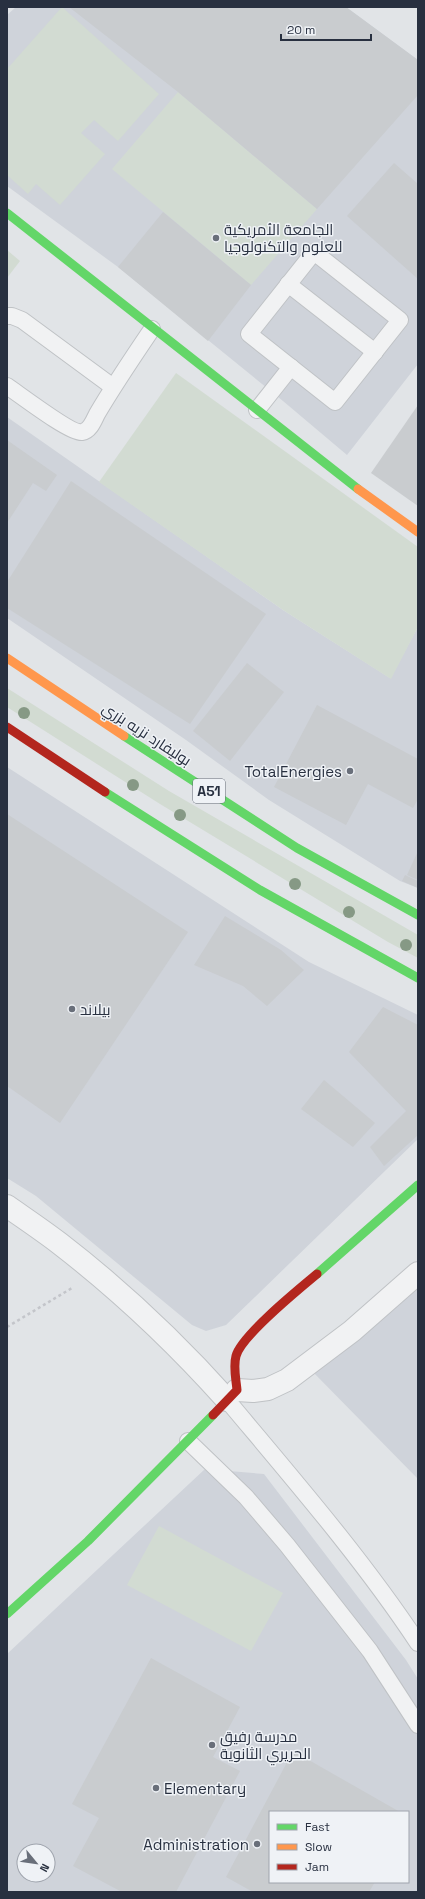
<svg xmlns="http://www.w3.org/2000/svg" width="425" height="1899" viewBox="0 0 425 1899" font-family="'Space Grotesk',Cairo,sans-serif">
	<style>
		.built { fill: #cfd3da; fill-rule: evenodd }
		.green { fill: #d2dbd2 }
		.building { fill: #c9cccf }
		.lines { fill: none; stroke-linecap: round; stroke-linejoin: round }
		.lane-casing { stroke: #bfc2c5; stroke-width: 18 }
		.street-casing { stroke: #bfc2c5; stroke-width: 24 }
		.path { stroke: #c3c5ca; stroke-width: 2.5; stroke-dasharray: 3 3; stroke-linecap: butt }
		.lane { stroke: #f1f2f3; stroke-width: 16 }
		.street { stroke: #f1f2f3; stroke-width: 22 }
		.fast { stroke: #63d668; stroke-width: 9 }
		.slow { stroke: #ff974d; stroke-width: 9 }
		.jam { stroke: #b3261e; stroke-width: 9 }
		.tree { fill: #869985 }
		.poi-dot { fill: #696f7a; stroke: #eff2f6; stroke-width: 1.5 }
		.labels { text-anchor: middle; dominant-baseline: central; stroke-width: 3; stroke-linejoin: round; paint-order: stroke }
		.shield { fill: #eff2f6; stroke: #646a77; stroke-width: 1 }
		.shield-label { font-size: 14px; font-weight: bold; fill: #283040 }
		.poi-label { font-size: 15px; fill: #283040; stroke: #eff2f6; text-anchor: start }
		.street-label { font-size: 15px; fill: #283040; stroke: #eff2f6 }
	</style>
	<rect width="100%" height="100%" fill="#e1e4e7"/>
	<g class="built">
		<path d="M16 7H346L418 60V364L347 455 283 401 118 267 7 186V15Z"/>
		<path d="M7 417 283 610 390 678 418 627V888L400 881 269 800 186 740 7 618Z"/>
		<path d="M7 767 309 962 418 1015V1139L226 1325 206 1331 192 1325 36 1196 7 1178Z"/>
		<path d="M418 1282V1479L313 1372Z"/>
		<path d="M205 1469 264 1474 406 1660 418 1679V1892H7V1654ZM270 1812H408V1882H270ZM24 1851H48V1875H24Z"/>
	</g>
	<g class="green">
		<path d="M62 7 159 94 118 141 94 120 81 133 105 154 60 205 36 184 28 194 7 175V69Z"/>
		<path d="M178 92 317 209 251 285 112 169Z"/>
		<path d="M7 250 20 261 7 278Z"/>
		<path d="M176 373 418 547V627L391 679 283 610 99 482Z"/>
		<path d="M7 688 169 791 418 935V958L388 942 160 804 7 707Z"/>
		<path d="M159 1526 283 1593 251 1651 127 1585Z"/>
	</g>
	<g class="building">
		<path d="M69 7H346L418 60V95L317 209 178 92Z"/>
		<path d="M394 163 418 184V279L347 216Z"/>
		<path d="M163 212 251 285 208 341 118 267Z"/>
		<path d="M418 405V506L371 473Z"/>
		<path d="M7 440 57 475 46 491 33 483 7 523Z"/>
		<path d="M71 481 266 614 190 724 7 608V582Z"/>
		<path d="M247 663 284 692 230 761 193 731Z"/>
		<path d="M317 705 418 759V799L413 808 368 784 346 825 274 787Z"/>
		<path d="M7 814 188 932 60 1123 7 1086Z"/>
		<path d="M418 851V880L407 875Z"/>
		<path d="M405 875 418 881V888L402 881Z"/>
		<path d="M225 916 281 950 304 970 267 1006 243 986 194 965Z"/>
		<path d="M383 1007 418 1025V1135L384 1166 370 1147 406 1111 349 1052Z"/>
		<path d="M324 1080 375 1123 353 1147 301 1109Z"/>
		<path d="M151 1658 240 1707 213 1757 240 1771 176 1892H122L73 1866 99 1818 72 1804Z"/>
		<path d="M293 1751 400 1812H270V1882H375L369 1892H253L226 1877Z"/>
	</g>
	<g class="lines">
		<defs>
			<g id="lane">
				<path d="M314 252 400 320 335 402 249 334Z"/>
				<path d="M288 284 375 352"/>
				<path d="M7 316H12L22 320 113 387"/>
				<path d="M7 386C19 394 71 434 82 432 90 431 94 420 97 414 114 385 133 357 152 329"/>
				<path d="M257 410 291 367"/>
				<path d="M227 1400C293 1479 361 1557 418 1643"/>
				<path d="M188 1441 246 1497 287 1545 370 1651 418 1725"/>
			</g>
			<g id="street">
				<path d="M7 1206C24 1218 42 1230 59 1243 120 1290 176 1343 227 1400"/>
				<path d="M237 1390 253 1391 268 1389 287 1380 352 1331 418 1273"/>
			</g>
		</defs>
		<use href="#lane" class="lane-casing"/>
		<use href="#street" class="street-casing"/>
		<path class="path" d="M7 1327 72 1288"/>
		<use href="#lane" class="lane"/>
		<use href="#street" class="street"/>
		<g class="fast">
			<path d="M7 213 358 489"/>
			<path d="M124 736 297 848 418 915"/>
			<path d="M105 792 260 890 418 978"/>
			<path d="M317 1274 418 1185"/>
			<path d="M7 1614 88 1541 213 1415"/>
		</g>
		<g class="slow">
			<path d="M358 489 418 532"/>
			<path d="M7 658 124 736"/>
		</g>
		<g class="jam">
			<path d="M7 727 105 792"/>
			<path d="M213 1415 237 1390C236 1379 233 1367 236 1356 241 1336 299 1289 317 1274"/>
		</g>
	</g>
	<g class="tree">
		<circle cx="24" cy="713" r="6"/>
		<circle cx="133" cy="785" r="6"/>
		<circle cx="180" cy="815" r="6"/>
		<circle cx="295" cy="884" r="6"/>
		<circle cx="349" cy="912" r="6"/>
		<circle cx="406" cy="945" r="6"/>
	</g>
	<g class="poi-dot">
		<circle cx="216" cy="238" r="4"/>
		<circle cx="350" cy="771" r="4"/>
		<circle cx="72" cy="1009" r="4"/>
		<circle cx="212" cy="1745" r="4"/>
		<circle cx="156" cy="1788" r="4"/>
		<circle cx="257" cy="1844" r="4"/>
	</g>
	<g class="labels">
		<rect class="shield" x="193" y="779" width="32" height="24" rx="3"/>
		<g class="shield-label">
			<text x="209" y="791">A51</text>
		</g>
		<g class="poi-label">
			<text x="224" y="229">الجامعة الأمريكية<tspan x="224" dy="17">للعلوم والتكنولوجيا</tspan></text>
			<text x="342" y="771" text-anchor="end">TotalEnergies</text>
			<text x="80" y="1009">بيلاند</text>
			<text x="220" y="1736">مدرسة رفيق<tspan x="220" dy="17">الحريري الثانوية</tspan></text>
			<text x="164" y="1788">Elementary</text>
			<text x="249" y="1844" text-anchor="end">Administration</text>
		</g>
		<g class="street-label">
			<text transform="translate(147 734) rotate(33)">بوليفارد نزيه بزري</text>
		</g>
	</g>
	<rect width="425" height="1899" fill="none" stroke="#283040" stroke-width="16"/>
	<rect x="269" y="1811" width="140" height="72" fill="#eff2f6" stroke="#9fa4ad"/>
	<rect x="277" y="1824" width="20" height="6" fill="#63d668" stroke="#9fa4ad"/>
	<text x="305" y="1831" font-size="12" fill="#283040">Fast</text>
	<rect x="277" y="1844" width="20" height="6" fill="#ff974d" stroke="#9fa4ad"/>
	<text x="305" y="1851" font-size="12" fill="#283040">Slow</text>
	<rect x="277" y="1864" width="20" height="6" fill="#b3261e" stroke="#9fa4ad"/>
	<text x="305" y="1871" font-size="12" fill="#283040">Jam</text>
	<g transform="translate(36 1863) rotate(119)"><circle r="19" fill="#eff2f6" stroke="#9fa4ad"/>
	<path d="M0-3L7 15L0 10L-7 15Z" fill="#696f7a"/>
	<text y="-6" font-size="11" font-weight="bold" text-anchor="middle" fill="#283040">N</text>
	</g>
	<path d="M281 34v6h90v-6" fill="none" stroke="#283040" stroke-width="2"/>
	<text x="287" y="34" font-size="12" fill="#283040" stroke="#eff2f6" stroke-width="3" paint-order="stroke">20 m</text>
</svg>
